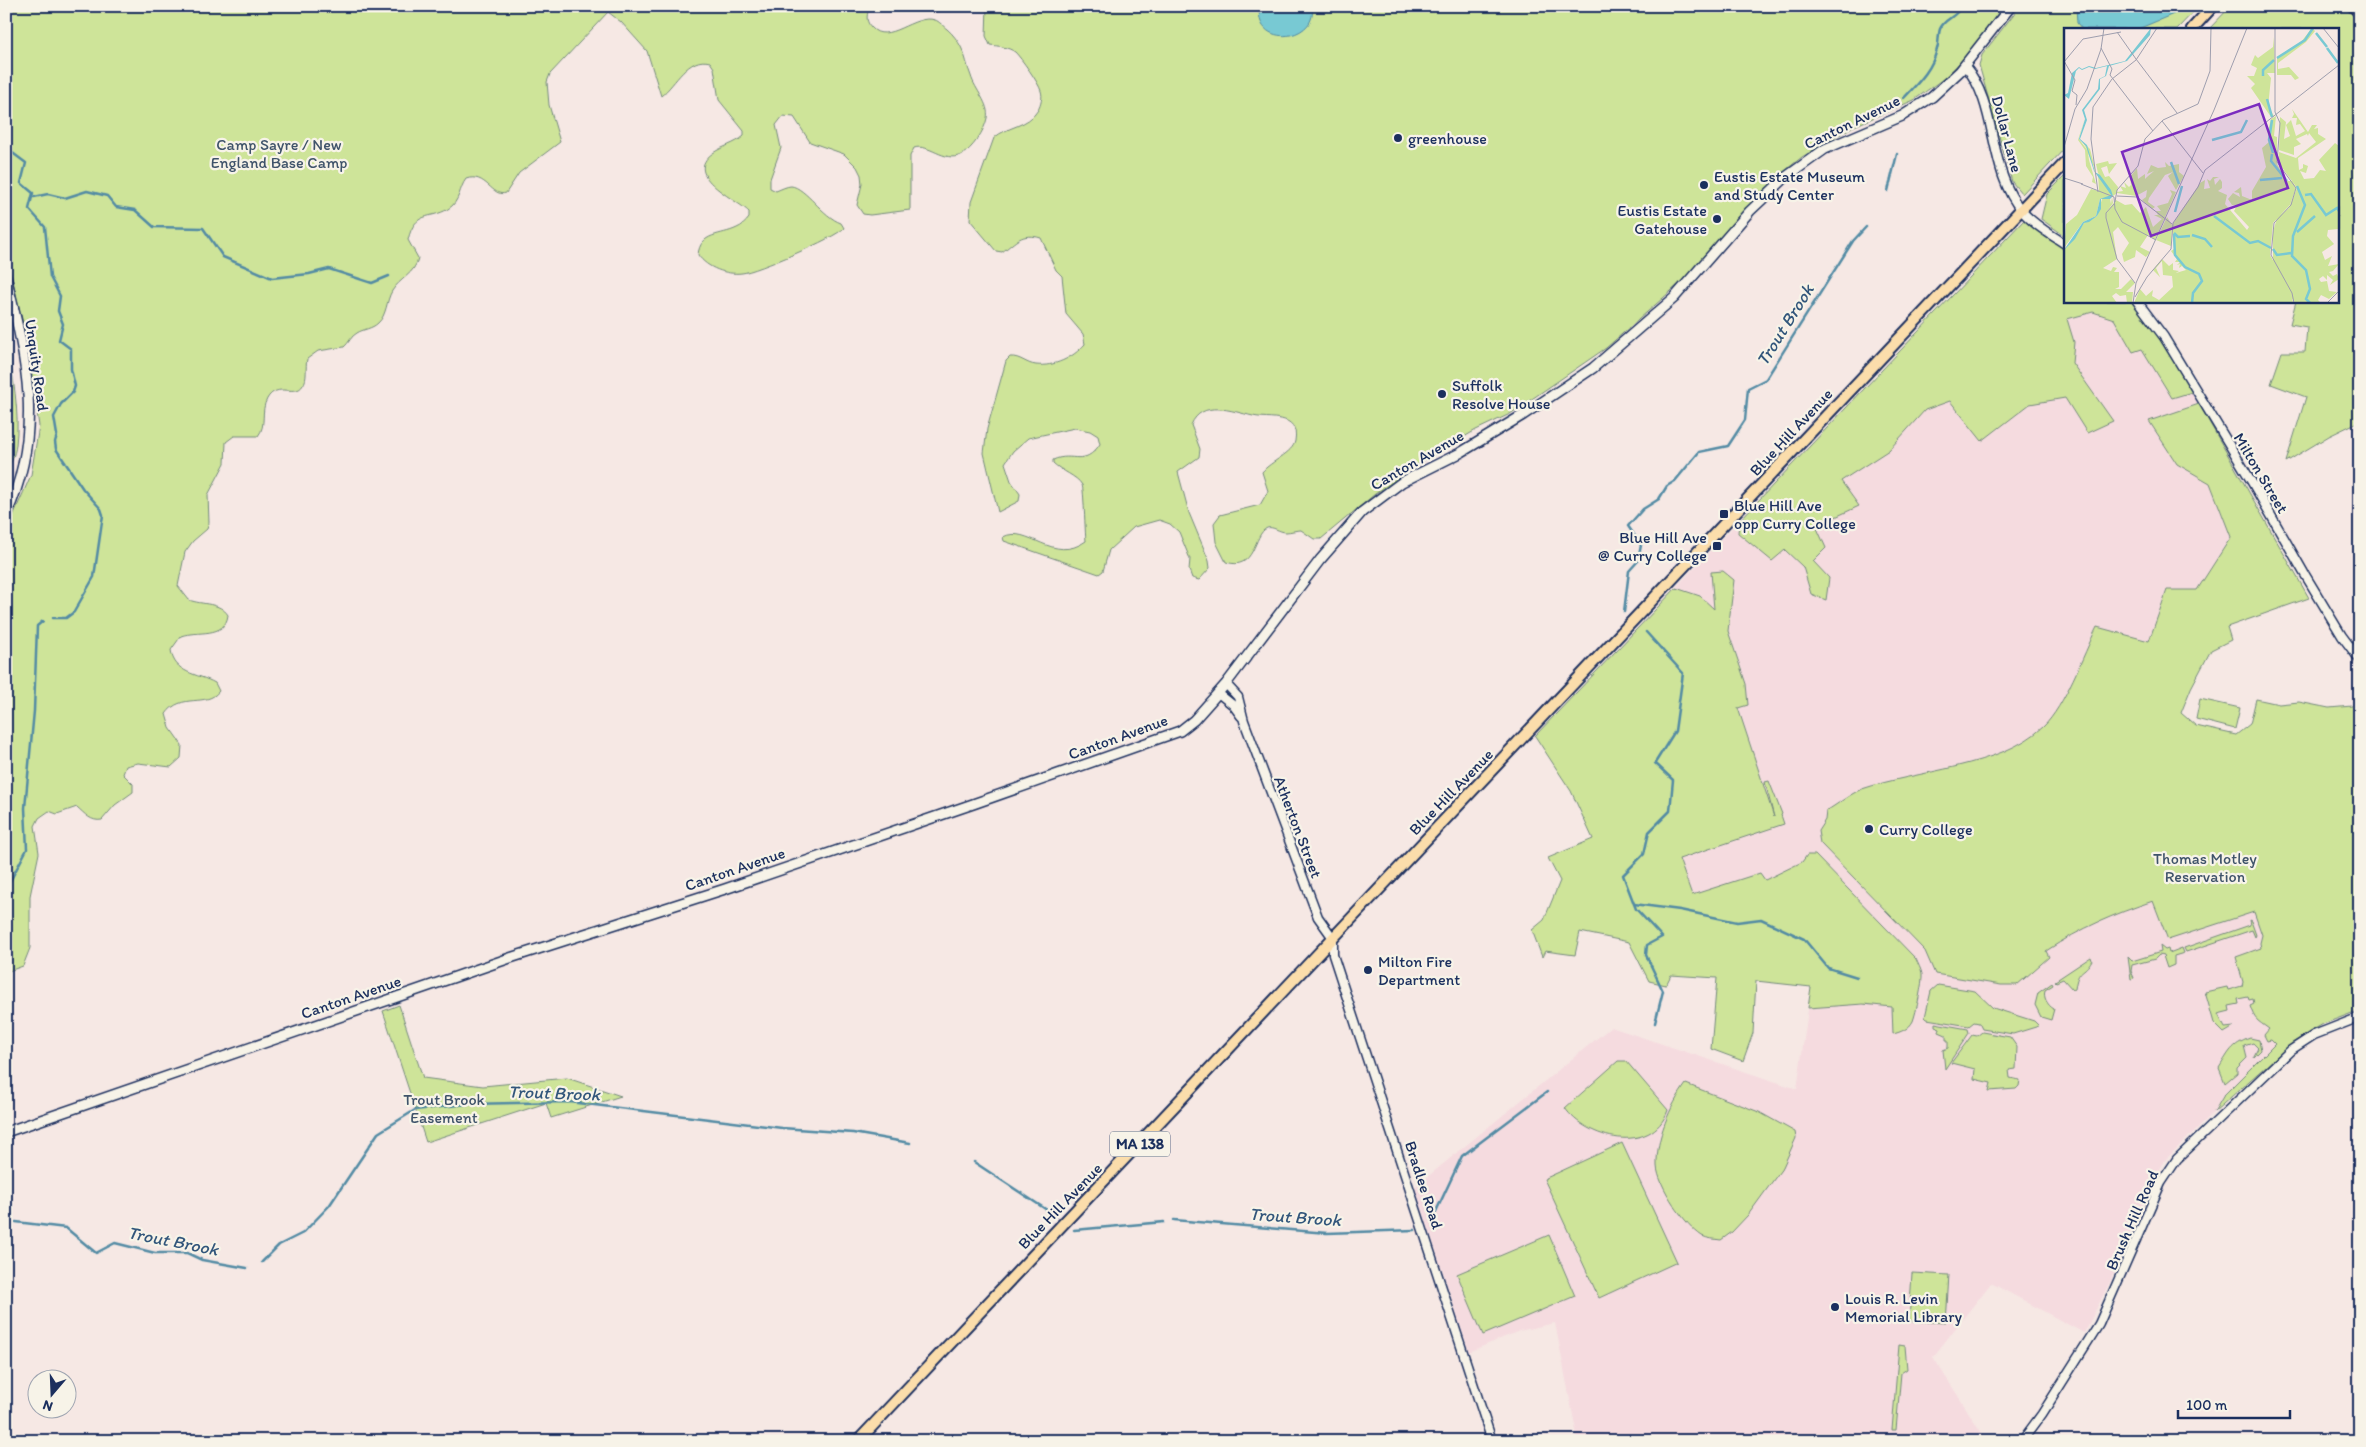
<svg xmlns="http://www.w3.org/2000/svg" width="2366" height="1447" viewBox="0 0 2366 1447" font-family="Itim,sans-serif">
	<style>
		.built { fill: #f5dbdf }
		.green { fill: #cee499; stroke: #748a7c }
		.water { fill: #78c9d3; stroke: #538ba4 }
		.lines { fill: none; stroke-linecap: round; stroke-linejoin: round }
		.stream { stroke: #538ba4; stroke-width: 2.5 }
		.tertiary-casing { stroke: #1b2f5e; stroke-width: 11 }
		.secondary-casing { stroke: #1b2f5e; stroke-width: 12 }
		.primary-casing { stroke: #1b2f5e; stroke-width: 14 }
		.trunk-casing { stroke: #1b2f5e; stroke-width: 14 }
		.tertiary { stroke: #f7f3e8; stroke-width: 8 }
		.secondary { stroke: #f7f3e8; stroke-width: 9 }
		.primary { stroke: #fbddab; stroke-width: 10 }
		.trunk { stroke: #fbddab; stroke-width: 10 }
		.poi-dot { fill: #1b2f5e; stroke: #f7f3e8; stroke-width: 2 }
		.labels { text-anchor: middle; dominant-baseline: central; stroke-width: 4.5; stroke-linejoin: round; paint-order: stroke }
		.shield { fill: #f7f3e8; stroke: #5d6a87; stroke-width: 1 }
		.shield-label { font-size: 15px; font-weight: bold; fill: #1b2f5e }
		.street-label { font-size: 16px; fill: #1b2f5e; stroke: #f7f3e8 }
		.poi-label { font-size: 16px; fill: #1b2f5e; stroke: #f7f3e8; text-anchor: start }
		.park-label { font-size: 16px; fill: #3f536a; stroke: #f7f3e8 }
		.water-label { font-size: 18px; font-style: italic; fill: #32567b; stroke: #f7f3e8 }
		.inset-river { fill: none; stroke: #78c9d3; stroke-width: 2.5 }
		.inset-road { fill: none; stroke: #9e9eae; stroke-width: 1 }
		.view { fill: #7b2cbf; fill-opacity: 0.15; stroke: #7b2cbf; stroke-width: 2.5 }
		.inset-edge { fill: none; stroke: #1b2f5e; stroke-width: 2.5 }
	</style>
	<rect width="100%" height="100%" fill="#f6e8e4"/>
	<filter id="ink" filterUnits="userSpaceOnUse"><feTurbulence type="fractalNoise" baseFrequency=".02" numOctaves="2"/><feDisplacementMap in="SourceGraphic" scale="10" xChannelSelector="R" yChannelSelector="G"/><feConvolveMatrix kernelMatrix="1 2 1 2 8 2 1 2 1" color-interpolation-filters="sRGB"/></filter>
	<g filter="url(#ink)">
		<path class="built" d="M2024 220 2065 248V301H2133L2165 344 2309 598 2096 672 2296 888 2323 1024 2281 1051 2214 1112 2165 1160 2148 1191 2110 1282 2084 1333 1991 1283 1933 1357 1987 1441H1578L1555 1323 1519 1331 1469 1352 1415 1187 1611 1027 1797 1089 1813 975 1654 913 1535 736Z"/>
		<g class="green">
			<path d="M6 6H870C867 14 865 20 871 27 887 46 914 13 935 20 939 21 944 27 947 29 953 34 958 41 961 47 966 56 967 67 971 76 975 90 990 104 987 118 985 130 972 150 961 155 944 163 929 143 914 148L910 156V210L870 215 863 214 857 205 862 184 861 175 857 167 844 154 810 142 794 117 783 116 776 125 781 148 770 179V188L776 191C781 189 787 186 791 186 805 187 823 217 841 223L844 228C836 238 755 272 742 273 726 275 707 268 698 255 700 232 721 236 737 228 742 226 746 222 749 218V212C737 199 681 176 713 153 723 146 735 144 744 136V131L719 100 714 68 710 62C688 56 676 84 661 96L647 51 621 22 608 12 550 74 547 82 549 105 560 142 519 173 506 193C492 198 486 172 466 179 459 188 460 202 448 209 430 220 415 210 408 240L418 258C415 274 400 278 392 291 386 301 387 315 378 323 372 329 363 329 357 333 351 336 349 343 344 347L318 351 307 359C305 367 308 379 303 385 296 398 277 381 267 399 260 411 267 425 258 436H234L226 442 225 463 208 495 209 523 207 529 193 541 185 552 178 586 189 600C202 605 220 602 228 615 225 639 197 630 181 636L171 650C174 674 197 673 215 683L219 691C207 708 181 692 166 714L170 728 182 745 181 758 171 767 138 763 126 766 123 774 133 784V792L115 805 102 820C91 822 85 814 77 807L57 814 49 811 39 818 35 826 39 853 30 896V948L23 966 6 972V532L31 475 39 426 26 336 6 251Z"/>
			<path d="M987 6H1260L1258 13 1261 6H2003L1971 50 1947 76 1914 100 1852 127 1802 157 1782 173 1755 199 1687 277 1606 348 1510 414 1476 430 1423 461 1375 494 1321 539H1314L1301 530C1296 530 1290 532 1286 532 1279 532 1273 526 1267 528 1253 534 1256 572 1226 562L1216 542 1214 523 1220 515 1260 505 1268 491 1262 472C1271 461 1293 453 1295 441 1300 412 1268 420 1253 416 1231 411 1202 399 1191 425L1200 449 1199 457 1178 472 1189 513 1209 561 1210 568 1199 580 1192 578 1189 570 1190 559 1179 532 1170 524 1159 520 1134 527 1109 550 1103 571 1099 574 1004 541 1003 537C1028 524 1053 565 1086 541 1085 532 1084 489 1082 485 1077 476 1061 471 1053 463V460C1073 451 1084 468 1100 444L1098 436 1090 431 1075 428 1028 438 1013 451 1005 463 1011 481 1020 494 1019 501 998 512 984 453 987 429 1006 361 1010 357C1020 356 1026 364 1036 365 1054 367 1073 358 1085 344L1083 334 1066 314 1062 276 1056 270 1041 238C1021 232 1016 242 1002 252L996 251 970 220 971 202 994 138C1007 126 1028 127 1038 110 1041 105 1043 96 1041 91 1039 83 1021 58 1015 52 1008 47 998 46 990 45L986 36Z"/>
			<path d="M2020 6H2199L2177 29H2065V148L2022 194 2012 182 1979 65 1982 55Z"/>
			<path d="M2231 6H2360V421L2329 436 2286 462 2306 397 2271 384 2282 352H2305L2307 327 2290 324 2296 301H2337V29H2209Z"/>
			<path d="M2065 176V236L2041 219 2047 194Z"/>
			<path d="M2024 220 2065 248V301H2133L2165 344 2192 392 2172 398 2142 349 2133 352 2114 319 2093 312 2067 319 2074 342 2072 363 2113 421 2087 433 2065 398 2030 404 1982 441 1950 401 1925 410 1889 450 1841 481 1859 506 1816 526 1826 548 1813 561 1829 578 1826 600 1811 594 1803 567 1785 550 1772 561 1738 533 1739 521Z"/>
			<path d="M6 343C13 373 20 414 16 445 15 455 10 465 6 475Z"/>
			<path d="M2199 404 2309 598 2227 627 2231 640 2211 650 2191 688 2181 713 2196 726 2236 735 2250 724 2256 699 2279 704 2299 702 2329 708 2352 706 2360 698V1010L2323 1024 2292 1043 2214 1112 2224 1095 2275 1044 2271 1040 2267 1041 2264 1035 2269 1029C2257 1020 2255 1021 2250 1006L2254 1004 2253 999 2249 1000 2248 997 2238 999 2239 1004 2229 1006 2230 1011 2218 1014 2225 1028 2234 1027 2224 1033 2214 1023 2205 992 2227 987 2228 990 2242 986 2243 982 2236 957 2261 948 2260 943 2262 935 2254 912 2168 940 2153 901C2112 915 2083 927 2046 951L2049 957 2017 985H2001L1935 974 1925 951 1820 843 1818 831 1825 820 1826 811C1838 804 1850 794 1862 789 1918 770 1999 768 2043 727 2065 706 2083 655 2097 627L2149 641 2167 590H2197L2231 537 2210 483 2177 464 2149 421Z"/>
			<path d="M1723 571 1734 580 1728 631 1746 684 1748 705 1738 708 1774 817 1765 782 1769 781 1782 814 1781 815 1784 824 1679 859 1692 895 1760 873 1765 880 1802 862 1807 855H1815L1916 959C1918 964 1921 969 1922 974 1923 982 1916 1013 1913 1021 1909 1029 1901 1032 1893 1034L1892 1007 1863 1004 1808 1008 1811 987 1756 981 1753 1033 1743 1061 1711 1049 1717 978 1671 975 1666 985 1649 981 1629 942 1580 932 1575 955 1545 951 1542 957 1532 930 1544 920 1560 881 1548 858 1593 839 1571 791 1535 736 1676 588 1700 596 1714 609 1711 572Z"/>
			<path d="M2200 699 2240 708 2235 729 2196 719Z"/>
			<path d="M2249 920 2251 921 2256 935 2255 937 2252 930 2186 952 2184 948 2250 925Z"/>
			<path d="M2160 946 2165 950 2168 949 2169 953 2182 948 2184 953 2174 956V965L2167 968 2163 956 2159 955 2155 959 2132 965 2131 971 2134 978 2131 979 2128 957 2132 961 2161 952Z"/>
			<path d="M2091 957 2092 960C2084 975 2078 967 2075 989L2073 990 2063 979 2056 982 2055 981Z"/>
			<path d="M2052 983 2053 985 2045 990C2043 997 2047 1005 2054 1009L2051 1020 2041 1017 2035 1005 2038 993Z"/>
			<path d="M1938 985 1975 991 1993 1008 2034 1021 2039 1026 2013 1034 1982 1029 1979 1023 1974 1022 1969 1026 1927 1019 1925 1017 1931 991Z"/>
			<path d="M399 1005 423 1078 483 1086 567 1078 621 1096 551 1118 546 1103 426 1142 383 1011Z"/>
			<path d="M1935 1023 1968 1029 1969 1033 1945 1069 1943 1050 1948 1048V1040H1946V1035L1939 1032 1940 1028 1935 1026Z"/>
			<path d="M1982 1032 2010 1037 2017 1047 2016 1069 2009 1070 2010 1078 2020 1080 2019 1086 2016 1089 1989 1091 1991 1083 1974 1079 1975 1069 1951 1063 1972 1035 1977 1036Z"/>
			<path d="M2250 1038 2259 1040 2261 1050 2253 1058 2258 1048 2253 1043 2244 1046 2247 1058 2237 1068V1073L2225 1083 2219 1068C2230 1051 2231 1045 2250 1038Z"/>
			<path d="M1618 1061H1626L1668 1110C1652 1156 1586 1139 1565 1108Z"/>
			<path d="M1686 1084 1759 1112 1795 1132 1796 1138 1783 1167 1748 1215 1732 1232 1721 1240C1715 1239 1708 1239 1702 1236 1685 1225 1658 1186 1657 1166 1656 1138 1670 1106 1686 1084Z"/>
			<path d="M1622 1143 1677 1262 1599 1298 1544 1179Z"/>
			<path d="M1549 1235 1575 1296 1483 1335 1457 1274Z"/>
			<path d="M1912 1273 1949 1275 1946 1323 1909 1321Z"/>
			<path d="M1899 1345 1905 1346 1907 1369 1901 1373 1896 1430H1892Z"/>
		</g>
		<g class="water">
			<path d="M1260 6H1312C1319 42 1252 49 1260 6Z"/>
			<path d="M2076 6H2184L2176 13 2138 29H2082L2077 23Z"/>
		</g>
		<g class="lines">
			<g class="stream">
				<path d="M1904 98C1918 83 1932 70 1937 49 1939 43 1938 35 1940 29 1944 18 1958 17 1961 6"/>
				<path d="M6 148 26 163 21 183 33 193 29 209 45 227 50 277 60 296 58 311 63 324 59 340 71 349V369L75 386 73 392 61 404 54 417 57 435 55 442 56 449 83 489 101 509 103 515 94 577 74 612 66 618H53"/>
				<path d="M1888 191 1897 154"/>
				<path d="M34 197 48 194 65 198 87 191 107 196 116 207 135 210 154 227 203 228 223 257 272 278 309 274 329 269 372 283 389 276"/>
				<path d="M1624 612 1629 571 1638 561 1641 545 1628 526 1643 509 1659 499 1667 486 1675 481 1699 452 1728 446 1745 420 1748 388 1766 379 1853 241 1866 227"/>
				<path d="M1646 632 1683 673 1675 731 1655 763 1673 780 1670 811 1649 832 1644 854 1623 875 1636 909 1662 937 1647 945 1646 955 1663 991 1655 1023"/>
				<path d="M6 889 27 849 25 808 34 711 37 626 43 621"/>
				<path d="M1634 904 1680 910 1737 922 1761 919 1804 939 1828 968 1857 977"/>
				<path d="M974 1162 1056 1216"/>
				<path d="M1174 1220 1327 1233 1415 1230"/>
				<path d="M1432 1220 1462 1156 1547 1092"/>
				<path d="M16 1222 66 1228 96 1253 115 1243 155 1253H187L202 1260 247 1268"/>
				<path d="M1074 1230 1164 1222"/>
				<path d="M262 1262 279 1245 303 1233 329 1206 378 1133 415 1110 467 1104 570 1102 782 1128 853 1133 910 1143"/>
			</g>
			<defs>
				<g id="tertiary">
					<path d="M1965 66C1999 106 1987 170 2022 211 2033 224 2050 234 2065 244"/>
					<path d="M2137 301 2164 337 2253 484 2304 573 2342 636 2360 660"/>
					<path d="M1226 684 1238 697 1244 721 1318 917 1333 938V955L1492 1441"/>
					<path d="M1218 693 1233 705 1241 716"/>
					<path d="M2022 1441 2042 1414 2099 1324 2161 1183 2177 1159 2291 1050 2314 1035 2360 1017"/>
				</g>
				<g id="secondary">
					<path d="M6 277C27 361 44 433 6 515"/>
					<path d="M6 1132 510 958 725 889 973 804 1180 731 1194 720 1226 684 1320 560 1362 512 1402 482 1460 453 1523 415 1593 368 1674 298 1750 211 1786 177 1825 149 1902 116 1932 97 1960 71 2011 6"/>
				</g>
				<path id="primary" d="M2353 6 2360 13"/>
				<g id="trunk">
					<path d="M2192 29 2213 6"/>
					<path d="M858 1441 2065 163"/>
				</g>
			</defs>
			<use href="#tertiary" class="tertiary-casing"/>
			<use href="#secondary" class="secondary-casing"/>
			<use href="#primary" class="primary-casing"/>
			<use href="#trunk" class="trunk-casing"/>
			<use href="#tertiary" class="tertiary"/>
			<use href="#secondary" class="secondary"/>
			<use href="#primary" class="primary"/>
			<use href="#trunk" class="trunk"/>
		</g>
	</g>
	<g class="poi-dot">
		<circle cx="1398" cy="138" r="5"/>
		<circle cx="1704" cy="185" r="5"/>
		<circle cx="1717" cy="219" r="5"/>
		<circle cx="1442" cy="394" r="5"/>
		<rect x="1719" y="509" width="10" height="10" rx="2.5"/>
		<rect x="1712" y="541" width="10" height="10" rx="2.5"/>
		<circle cx="1869" cy="829" r="5"/>
		<circle cx="1368" cy="970" r="5"/>
		<circle cx="1835" cy="1307" r="5"/>
	</g>
	<g class="labels">
		<rect class="shield" x="1110" y="1131.5" width="60" height="25" rx="4"/>
		<g class="shield-label">
			<text x="1140" y="1144">MA 138</text>
		</g>
		<g class="street-label">
			<text transform="translate(1852 122) rotate(-26)">Canton Avenue</text>
			<text transform="translate(2007 134) rotate(75)">Dollar Lane</text>
			<text transform="translate(37 365) rotate(82)">Unquity Road</text>
			<text transform="translate(1791 432) rotate(-47)">Blue Hill Avenue</text>
			<text transform="translate(1417 460) rotate(-30)">Canton Avenue</text>
			<text transform="translate(2261 473) rotate(59)">Milton Street</text>
			<text transform="translate(1118 737) rotate(-20)">Canton Avenue</text>
			<text transform="translate(1451 792) rotate(-46)">Blue Hill Avenue</text>
			<text transform="translate(1298 827) rotate(69)">Atherton Street</text>
			<text transform="translate(735 869) rotate(-19)">Canton Avenue</text>
			<text transform="translate(351 997) rotate(-19)">Canton Avenue</text>
			<text transform="translate(1424 1185) rotate(72)">Bradlee Road</text>
			<text transform="translate(1060 1206) rotate(-46)">Blue Hill Avenue</text>
			<text transform="translate(2132 1220) rotate(-66)">Brush Hill Road</text>
		</g>
		<g class="poi-label">
			<text x="1408" y="138">greenhouse</text>
			<text x="1714" y="176">Eustis Estate Museum<tspan x="1714" dy="18">and Study Center</tspan></text>
			<text x="1707" y="210" text-anchor="end">Eustis Estate<tspan x="1707" dy="18">Gatehouse</tspan></text>
			<text x="1452" y="385">Suffolk<tspan x="1452" dy="18">Resolve House</tspan></text>
			<text x="1734" y="505">Blue Hill Ave<tspan x="1734" dy="18">opp Curry College</tspan></text>
			<text x="1707" y="537" text-anchor="end">Blue Hill Ave<tspan x="1707" dy="18">@ Curry College</tspan></text>
			<text x="1879" y="829">Curry College</text>
			<text x="1378" y="961">Milton Fire<tspan x="1378" dy="18">Department</tspan></text>
			<text x="1845" y="1298">Louis R. Levin<tspan x="1845" dy="18">Memorial Library</tspan></text>
		</g>
		<g class="park-label">
			<text x="279" y="144">Camp Sayre / New<tspan x="279" dy="18">England Base Camp</tspan></text>
			<text x="2205" y="858">Thomas Motley<tspan x="2205" dy="18">Reservation</tspan></text>
			<text x="444" y="1099">Trout Brook<tspan x="444" dy="18">Easement</tspan></text>
		</g>
		<g class="water-label">
			<text transform="translate(1785 325) rotate(-58)">Trout Brook</text>
			<text transform="translate(554 1093) rotate(2)">Trout Brook</text>
			<text transform="translate(1295 1217) rotate(4)">Trout Brook</text>
			<text transform="translate(173 1241) rotate(11)">Trout Brook</text>
		</g>
	</g>
	<g transform="translate(2064 28)">
		<rect width="275" height="275" fill="#f6e8e4"/>
		<path d="M248 0 251 3 242 14 214 35V41L225 39 235 50 231 52 227 47H213V29L237 14ZM210 9 211 45H203L207 50 204 79 210 88 207 89 187 60 191 56 183 48H190L193 40 187 37 191 27 194 30 209 19ZM228 81 244 104 248 97H253L250 101 254 100V106L262 111 234 130 235 142 239 140V136L244 138 242 145 236 143 240 151 250 150 256 142 262 143 255 132 271 115 275 118 274 201 264 202 263 208 270 216 258 224 261 232 268 228 264 238 275 236 269 243 265 244 269 248 273 246 275 251 266 257 269 252 263 247V252L259 248 255 251 257 254 263 253 265 263 273 264 265 271 257 267 254 272 257 275H231L209 233V204L213 190 225 180 233 160 214 134 215 124 232 130 252 114 245 105 244 108 243 106 232 111 237 116 230 119V127L215 122 216 89 222 94 220 111 226 108 222 97 227 92 232 108 241 103 236 96 232 97 233 90H228L230 86ZM212 88 210 108 213 109V136L222 153H228L232 160 226 177 209 195 206 227 228 266 229 275H70L76 261 82 268 89 262 88 268 95 272 109 259 108 248 99 247 98 233 92 240 96 249 89 242 98 231 105 238 109 235V242L115 243 112 245 122 242 118 238 115 240 116 236 113 237 116 234H111L113 231 107 223 110 221 108 198 107 218 92 212 103 189 108 197 136 155 141 152 140 161 146 160 143 151 146 153 149 149H155L150 151 151 157 156 151 158 154V160L154 163 163 167 161 176 183 202 185 199 170 183 173 177H168L164 171 169 165 176 169 175 165 170 164 177 159 178 168 188 172V163L202 139 198 120 205 114V99L207 91ZM21 90 15 111 24 123 18 113 26 121 32 144 24 125 25 132 32 156 28 154 29 149 22 138 21 122 14 112ZM44 133 45 136 53 135 45 146 43 138 37 140 41 149 45 148 54 159 53 164 59 163 56 158 62 160 60 154 65 159 67 157 66 149 73 140 74 151 81 146V151L83 149 90 143 83 146 87 137 94 140 102 139 101 134 105 138 115 136V144L120 148 112 162 104 148 109 144 101 147 85 170 84 174 91 179 88 181 78 172 82 169 83 162 72 168 53 165 49 168 34 145 32 136ZM34 146 47 164V169L36 171 32 188 19 194 0 220 2 196 13 187 27 161 35 163ZM106 162 112 164 91 212 84 207 76 219 86 224 82 229 72 222 71 229 60 234 58 226 65 215 54 199 49 204 53 231 39 240 47 243 49 239 53 240 50 244H55V259L51 261H57L67 251 71 255 62 264H69L68 275H63L62 267 56 268 52 265 48 268 53 275H0V222L20 195 33 188 38 171H46L47 176 48 169 49 175 42 185 52 172 61 177 68 176 76 185 82 179 89 199 98 191 90 187H94L92 183H97L93 178 104 175 108 166Z" fill="#cee499"/>
		<path d="M87 0 86 7 63 33 45 38 42 48 36 51V61L20 82 23 92 16 111 23 117 31 144 36 147 47 162 49 168 46 171H37V181L33 188 25 194 20 195 11 211 0 222 19 194 32 188 36 171 47 167 30 143 22 118 15 111 21 91 18 82 34 61 35 51 41 48 43 38 31 41 25 39 18 42 15 40 12 43 5 71 0 67 4 65 8 45 15 39 18 41 25 38 32 40 61 33Z" fill="#78c9d3"/>
		<path class="inset-river" d="M252 5 263 19M263 20 274 35M213 30 241 12 249 0M199 48V42L210 32M203 71 208 89M208 92 205 112 209 125M148 112 177 104 183 92M208 126 207 133 223 153M107 134 115 156M196 152 218 150M233 158 241 177 229 208 228 228 242 242 246 261 242 271 246 275M241 167 247 166 262 187 273 180 275 183M111 184 118 158M150 188 186 215 194 213 207 220M233 204 251 188M110 205 114 209 126 208M110 206 111 227 121 239 135 246 138 253 129 265 128 275M128 207 141 211 148 219M209 221 213 227 227 225"/>
		<path class="inset-road" d="M211 0V84L216 95 213 134 232 160 227 177 210 195 207 227 228 265 230 275M259 0 275 20M53 4 72 31M37 20 48 41 46 47 89 103M72 31 113 85M0 33 11 52 8 63 13 67 12 77M0 34 19 11 57 4M98 93 139 145M0 119 11 81 23 61 37 21 40 0M0 150 19 156M17 156 50 169 51 181 58 194 92 212M34 164 27 111 29 79 48 51 72 32 93 0M53 168 73 169 108 196M51 174 53 162 74 138 81 111 99 92 134 76 146 43 147 0M50 176 42 185V190L53 231 71 255M71 269 83 249 107 221 109 195 134 159 141 142 275 37M69 275 72 255 150 82 183 0M263 275 275 263"/>
		<path class="view" d="M195 76 224 160 87 208 58 124Z"/>
		<rect width="275" height="275" class="inset-edge"/>
	</g>
	<rect width="2366" height="1447" fill="none" stroke="#f7f3e8" stroke-width="25"/>
	<rect x="12" y="12" width="2341" height="1422" fill="none" stroke="#1b2f5e" stroke-width="2" filter="url(#ink)"/>
	<g transform="translate(52 1394) rotate(199)"><circle r="24" fill="#f7f3e8" stroke="#9fa5b1"/>
	<path d="M0-4L9 19L0 12L-9 19Z" fill="#1b2f5e"/>
	<text y="-8" font-size="14" font-weight="bold" text-anchor="middle" fill="#1b2f5e">N</text>
	</g>
	<path d="M2178 1410v8h112v-8" fill="none" stroke="#1b2f5e" stroke-width="2.5"/>
	<text x="2186" y="1410" font-size="15" fill="#1b2f5e" stroke="#f7f3e8" stroke-width="4" paint-order="stroke">100 m</text>
</svg>
